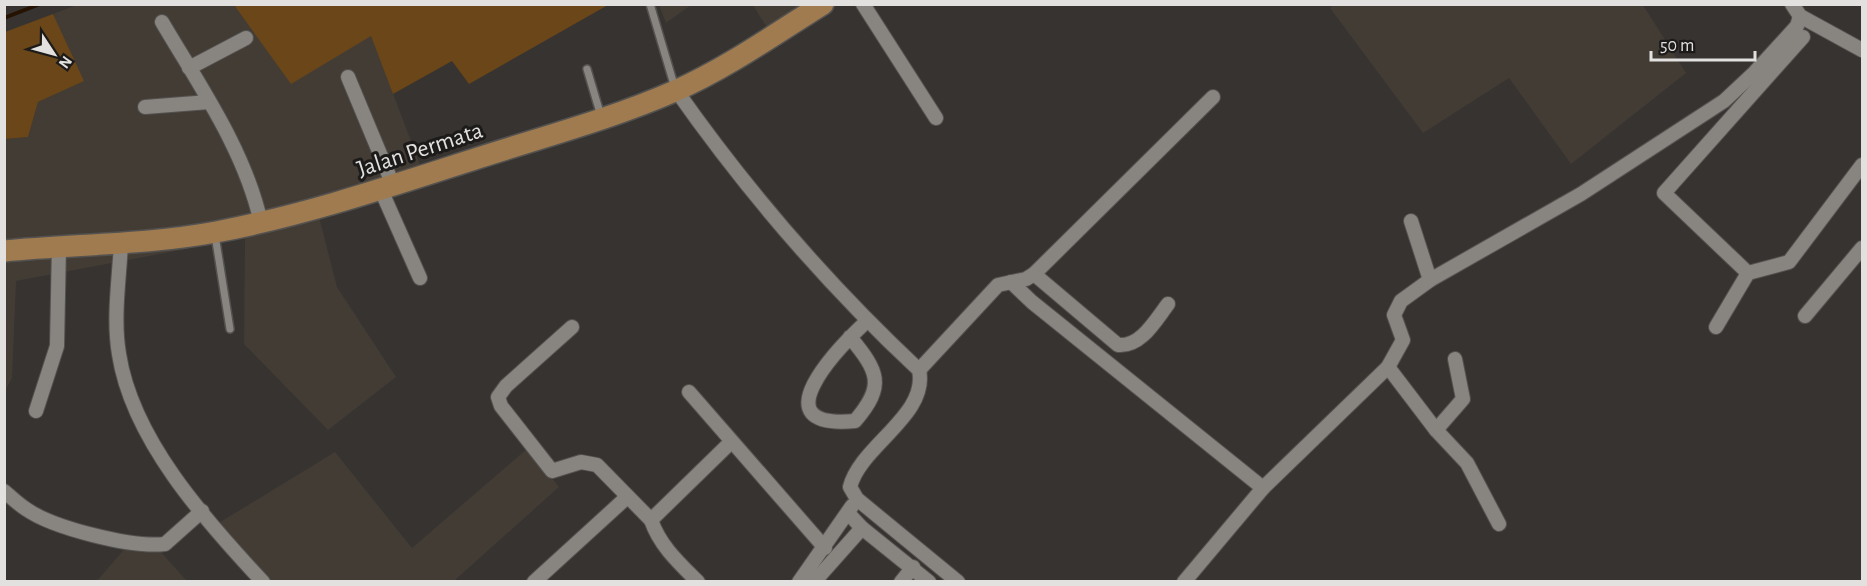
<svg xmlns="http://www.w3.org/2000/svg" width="1867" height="586" viewBox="0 0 1867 586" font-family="'Alegreya Sans',sans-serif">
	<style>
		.built { fill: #433c35 }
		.green { fill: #6a4619 }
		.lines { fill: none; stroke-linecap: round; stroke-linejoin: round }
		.stream { stroke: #251200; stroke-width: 4 }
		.service-casing { stroke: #545250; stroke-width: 10 }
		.minor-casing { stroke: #545250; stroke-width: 16 }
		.primary-casing { stroke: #545250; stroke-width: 24 }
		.service { stroke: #888581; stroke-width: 7 }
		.minor { stroke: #888581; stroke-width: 14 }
		.primary { stroke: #9f7b4f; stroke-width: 21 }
		.labels { text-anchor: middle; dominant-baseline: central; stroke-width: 6; stroke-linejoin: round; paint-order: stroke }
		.street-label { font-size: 24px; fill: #e2e1df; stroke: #1c1b1a }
	</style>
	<rect width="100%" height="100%" fill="#363330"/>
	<g class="built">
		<path d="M77 5H234L291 83 371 35 425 178 317 209 337 287 396 377 328 430 244 344 245 238 16 281 12 378 5 391V139L28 137 38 102 83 81 53 14Z"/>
		<path d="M659 5H691L666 23Z"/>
		<path d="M753 5H816L771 34Z"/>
		<path d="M1334 5H1643L1686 73 1571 164 1509 78 1423 133 1330 8Z"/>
		<path d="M528 448 559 487 454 581H268L217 524 335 452 412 548Z"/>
		<path d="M127 546 160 551 187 581 96 582Z"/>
	</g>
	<g class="green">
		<path d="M234 5H608L469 84 452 61 393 94 371 36 291 84Z"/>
		<path d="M53 14 84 81 38 102 28 137 5 139V32Z"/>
	</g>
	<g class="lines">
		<path class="stream" d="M4 18 40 4"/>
		<defs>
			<g id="service">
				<path d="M650 4 675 88"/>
				<path d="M587 69 601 116"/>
				<path d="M215 235 230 329"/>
			</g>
			<g id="minor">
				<path d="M863 4 936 118"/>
				<path d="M1792 4 1800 16 1862 50"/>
				<path d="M162 22C199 85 245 150 261 223"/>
				<path d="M1803 37 1664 193 1748 273 1789 262 1862 165"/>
				<path d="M189 68 246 38"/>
				<path d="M348 77 393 185"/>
				<path d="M676 90C747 191 829 286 919 370 929 415 860 446 850 487L857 499 958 582"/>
				<path d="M145 107 209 102"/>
				<path d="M381 190 420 278"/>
				<path d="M1411 221 1430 280"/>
				<path d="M121 244C119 280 113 319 119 354 132 439 205 520 263 582"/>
				<path d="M1034 274 1118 345C1141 347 1155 321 1168 304"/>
				<path d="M1011 282 1032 302 1263 488"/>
				<path d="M1805 316 1862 248"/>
				<path d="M572 327 506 386 498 397 501 406 552 471 581 462 597 465 651 520"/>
				<path d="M1716 327 1748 273"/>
				<path d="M850 337C878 371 886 385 855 421 758 430 838 348 867 321"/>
				<path d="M1388 367 1436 430 1467 463 1499 524"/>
				<path d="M919 370 998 285 1026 279 1034 274 1213 97"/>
				<path d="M689 392 825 548"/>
				<path d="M36 411 57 346 59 245"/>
				<path d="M1436 430 1463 399 1455 359"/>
				<path d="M4 491C11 497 18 504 26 509 53 528 132 548 165 544L202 511"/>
				<path d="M848 513 862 528 929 582"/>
				<path d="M534 582 626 498"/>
				<path d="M698 582C679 563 660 546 651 520L731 442"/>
				<path d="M799 582 852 506"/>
				<path d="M814 582 862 528"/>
				<path d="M901 582 913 567"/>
				<path d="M1184 582 1263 488 1388 367 1403 340 1394 315 1401 301 1430 280 1581 194 1724 101 1755 72 1797 26 1800 16"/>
			</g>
			<path id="primary" d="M4 251C75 244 146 245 216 232 306 215 391 186 478 158 543 137 611 119 675 91 727 68 775 34 823 4"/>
		</defs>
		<use href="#service" class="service-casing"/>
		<use href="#minor" class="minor-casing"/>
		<use href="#primary" class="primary-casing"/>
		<use href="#service" class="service"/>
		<use href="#minor" class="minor"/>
		<use href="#primary" class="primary"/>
	</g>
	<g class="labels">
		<g class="street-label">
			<text transform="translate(420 150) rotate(-18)">Jalan Permata</text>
		</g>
	</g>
	<rect width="1867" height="586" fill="none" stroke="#e2e1df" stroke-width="12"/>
	<g transform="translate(54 54) rotate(126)" stroke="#1c1b1a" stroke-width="4.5" paint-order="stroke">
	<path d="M0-4.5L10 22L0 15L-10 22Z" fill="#e2e1df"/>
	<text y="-9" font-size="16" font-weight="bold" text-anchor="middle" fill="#e2e1df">N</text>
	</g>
	<path d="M1651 51v9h104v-9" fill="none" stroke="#e2e1df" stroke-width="3"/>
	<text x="1660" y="51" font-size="18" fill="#e2e1df" stroke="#1c1b1a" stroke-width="4.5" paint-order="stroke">50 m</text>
</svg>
